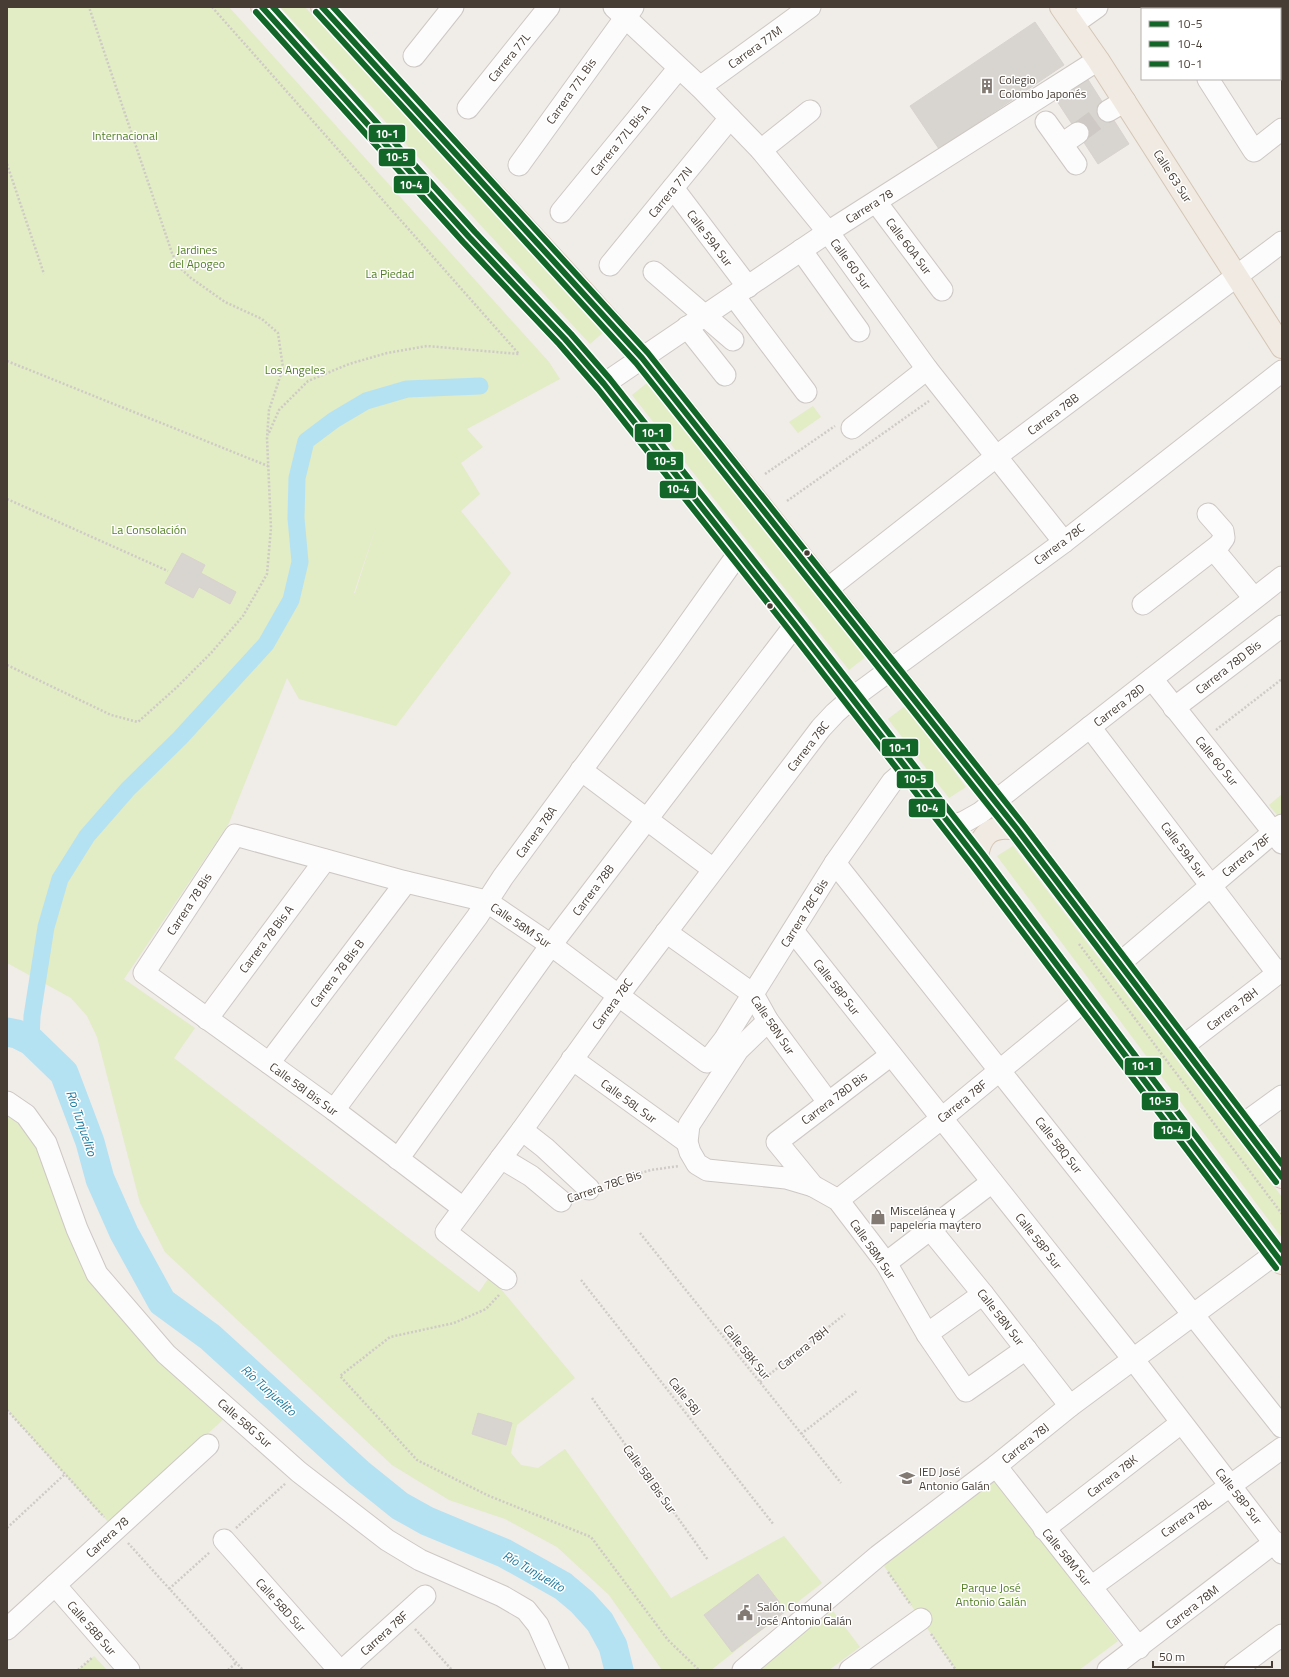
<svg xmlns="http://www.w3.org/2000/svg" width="1289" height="1677" viewBox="0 0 1289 1677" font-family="'Titillium Web',sans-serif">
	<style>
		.green { fill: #e2ecc5; fill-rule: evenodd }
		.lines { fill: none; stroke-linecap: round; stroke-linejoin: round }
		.canal { stroke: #b4e2f2; stroke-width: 17 }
		.river { stroke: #b4e2f2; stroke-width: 29 }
		.building { fill: #d8d4cf; stroke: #d8d3ce }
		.minor-tunnel { stroke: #cec9c4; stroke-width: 21; stroke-dasharray: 21 10; stroke-linecap: butt }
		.minor-casing { stroke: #cdc8c4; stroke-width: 23 }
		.major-casing { stroke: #d4c6b4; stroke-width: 24 }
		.path { stroke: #cecac6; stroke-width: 2.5; stroke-dasharray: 2 2; stroke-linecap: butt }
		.minor { stroke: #fdfcfc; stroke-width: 21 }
		.major { stroke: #f1eae2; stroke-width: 22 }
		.bus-1-casing { stroke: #fff; stroke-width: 9 }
		.bus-2-casing { stroke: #fff; stroke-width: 9 }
		.bus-3-casing { stroke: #fff; stroke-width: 9 }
		.bus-1 { stroke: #126628; stroke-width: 6 }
		.bus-2 { stroke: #126628; stroke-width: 6 }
		.bus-3 { stroke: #126628; stroke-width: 6 }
		.bus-dot { fill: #473d34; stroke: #fff; stroke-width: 1.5 }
		.labels { text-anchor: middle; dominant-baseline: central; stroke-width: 3; stroke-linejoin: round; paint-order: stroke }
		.street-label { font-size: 12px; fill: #473d34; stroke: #fff }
		.poi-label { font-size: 12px; fill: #473d34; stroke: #fff; text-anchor: start }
		.park-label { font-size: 12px; fill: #517e21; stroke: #fff }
		.water-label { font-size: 13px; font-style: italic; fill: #207da2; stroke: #fff }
		.line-badge { stroke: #fff; stroke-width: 1.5 }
		.badge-label { font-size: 11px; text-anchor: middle; font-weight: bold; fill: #fff }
	</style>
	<rect width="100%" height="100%" fill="#f0ece8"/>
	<g class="green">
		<path d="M7 7H229L549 362 560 379 467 429 483 447 461 463 480 494 461 511 511 573 396 726 299 699 287 678 229 823 124 979 195 1028 174 1058 479 1292 490 1276 575 1378 517 1425 511 1453 521 1465 538 1468 565 1449 671 1598 784 1536 822 1583 711 1670H662L609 1595 557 1547 505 1519 449 1500 392 1465 165 1252 140 1203 97 1037 87 1016 71 998 9 964 7 965ZM376 527 355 593H354Z"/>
		<path d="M280 7H305L606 330 590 344Z"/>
		<path d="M647 383 867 656 849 670 632 395Z"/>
		<path d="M813 406 821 417 798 433 789 422Z"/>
		<path d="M905 706 966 787 949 798 888 719Z"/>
		<path d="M1282 794V817L1280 819 1269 805Z"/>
		<path d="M1013 846 1282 1197V1238L997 856Z"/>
		<path d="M7 1112 24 1125 45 1159 87 1267 226 1417 109 1523 7 1410Z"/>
		<path d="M995 1480 1118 1641 1079 1670H956L882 1563Z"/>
		<path d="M833 1611 860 1647 829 1670H751Z"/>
		<path d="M94 1656 107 1670H78Z"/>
	</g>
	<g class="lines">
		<path class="canal" d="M31 1041 32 1016 46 927 60 879 87 836 128 789 180 738 266 644 291 600 300 562 296 518 297 478 306 441 334 420 366 401 407 389 480 386"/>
		<path class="river" d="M7 1032 17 1034 31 1041 64 1073 90 1142 100 1179 124 1233 162 1302 210 1337 359 1473 400 1506 427 1521 504 1553 563 1586 582 1602 600 1622 613 1646 619 1670"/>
	</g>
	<g class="building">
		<path d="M1035 22 1064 65 939 149 910 106Z"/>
		<path d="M1087 78 1129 144 1098 164 1055 98Z"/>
		<path d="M182 553 205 565 201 573 236 592 230 604 199 587 193 598 165 583Z"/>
		<path d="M478 1413 512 1423 506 1445 472 1434Z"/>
		<path d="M758 1574 786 1611 732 1652 704 1615Z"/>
	</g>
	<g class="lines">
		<path class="minor-tunnel" d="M1078 133 1108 111"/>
		<defs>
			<g id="minor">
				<path d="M614 7 700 87 761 150 828 232 927 369 1064 542"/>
				<path d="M1162 7 1163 9"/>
				<path d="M1247 7 1248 9"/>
				<path d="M1073 24 1097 7"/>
				<path d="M414 56 453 7"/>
				<path d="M1208 79 1254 151 1282 129"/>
				<path d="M700 87 810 7"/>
				<path d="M468 108 549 7"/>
				<path d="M1108 111 1125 101"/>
				<path d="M1046 122 1076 164"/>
				<path d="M1062 144 1078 133"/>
				<path d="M761 150 810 111"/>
				<path d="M519 165 633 7"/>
				<path d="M673 188 748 287"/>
				<path d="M876 202 942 290"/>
				<path d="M561 212 678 69"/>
				<path d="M801 250 859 331"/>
				<path d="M610 265 730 118"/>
				<path d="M654 272 733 340"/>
				<path d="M734 296 806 392"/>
				<path d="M687 327 725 375"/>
				<path d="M604 384 828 232 1098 60"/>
				<path d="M852 428 927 369"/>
				<path d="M1214 550 1254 598"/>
				<path d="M826 590 997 456 1282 242"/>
				<path d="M1143 604 1219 545 1224 538 1223 531 1208 514"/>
				<path d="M1152 679 1282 843"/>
				<path d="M1174 708 1282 626"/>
				<path d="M1090 727 1278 974"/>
				<path d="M581 770 713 869"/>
				<path d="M951 826 964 822 980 813 1282 577"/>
				<path d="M835 863 1282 1427"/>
				<path d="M793 931 1133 1359 1282 1553"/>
				<path d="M666 932 753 994 768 1021 828 1102"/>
				<path d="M1119 964 1282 825"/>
				<path d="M207 1019 325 860"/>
				<path d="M768 1021 738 1050 689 1125 687 1142 690 1152 697 1164 707 1170 786 1178 813 1186"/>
				<path d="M1182 1047 1282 970"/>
				<path d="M891 1055 777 1142 813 1186 838 1200 886 1263 927 1334 966 1391 1026 1349"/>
				<path d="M572 1059 687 1142"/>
				<path d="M269 1063 406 882"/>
				<path d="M7 1102 26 1115 46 1143 77 1229 97 1274 166 1354 299 1472 387 1540 420 1560 502 1596 526 1610 538 1625 558 1670"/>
				<path d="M334 1110 477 917 503 877 669 651 738 554"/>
				<path d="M1242 1125 1282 1096"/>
				<path d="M522 1130 545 1148 589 1189"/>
				<path d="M501 1158 531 1176 561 1201"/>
				<path d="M398 1159 551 945 795 625"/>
				<path d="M838 1200 942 1118 1084 1001"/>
				<path d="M463 1208 334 1110 144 973 235 835 406 882 486 901 551 945 707 1062 724 1040 835 863 892 782 907 769"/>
				<path d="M930 1229 983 1294 1070 1406"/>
				<path d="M886 1263 992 1182"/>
				<path d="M506 1279 446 1232 522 1130 618 996 821 728 835 713 852 698 1064 542 1282 371"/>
				<path d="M927 1334 983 1294"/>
				<path d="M996 1466 1139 1648"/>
				<path d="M1044 1529 1181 1423"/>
				<path d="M224 1540 339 1670"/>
				<path d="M55 1585 129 1670"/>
				<path d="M1091 1587 1282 1448"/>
				<path d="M7 1629 208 1445"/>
				<path d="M343 1670 425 1596"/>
				<path d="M743 1670 878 1556 996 1466 1070 1406 1275 1254"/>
				<path d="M850 1670 921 1619"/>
				<path d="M1108 1670 1275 1542"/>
				<path d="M1235 1670 1282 1635"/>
			</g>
			<g id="major">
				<path d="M262 7 469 237 565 339 604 384 795 625 977 859 1282 1263"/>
				<path d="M322 7 587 296 642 358 764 510 1017 829 1282 1177"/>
				<path d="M1061 7 1098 60 1282 347"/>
				<path d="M977 859C979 834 992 824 1017 829"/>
			</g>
		</defs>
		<use href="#minor" class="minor-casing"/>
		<use href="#major" class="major-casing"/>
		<g class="path">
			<path d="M212 7 519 354 427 346 387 353 349 364 308 381 279 410 268 435"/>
			<path d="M1280 62 1282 65"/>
			<path d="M7 164 44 274"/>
			<path d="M7 361 268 466"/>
			<path d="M765 474 835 426"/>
			<path d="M7 499 168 571"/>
			<path d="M787 501 929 401"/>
			<path d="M7 665 111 715 138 722 176 688 211 653 243 616 267 574 271 528 267 438 269 410 283 368 278 333 262 319 225 302 191 278 179 267 172 253 89 7"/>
			<path d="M1216 730 1282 679"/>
			<path d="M1079 944 1282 1214"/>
			<path d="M606 1183 651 1170 679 1166"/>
			<path d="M640 1233 841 1483"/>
			<path d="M581 1280 774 1525"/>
			<path d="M499 1295 486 1309 454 1323 390 1337 340 1376 417 1460 487 1495 591 1537 668 1640 699 1670"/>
			<path d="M760 1382 845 1314"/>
			<path d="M592 1398 708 1560"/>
			<path d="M7 1410 104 1517"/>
			<path d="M801 1434 858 1390"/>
			<path d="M7 1528 65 1474"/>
			<path d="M236 1528 286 1483"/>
			<path d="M128 1543 243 1670"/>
			<path d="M888 1572 911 1605"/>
			<path d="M169 1589 210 1552"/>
			<path d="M415 1629 452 1670"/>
			<path d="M931 1634 956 1670"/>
			<path d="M78 1670 93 1657"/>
			<path d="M228 1670 236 1663"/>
		</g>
		<use href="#minor" class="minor"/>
		<use href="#major" class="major"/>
		<defs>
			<g id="bus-1">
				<path d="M262 7 469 237 565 339 604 384 795 625 977 859 1282 1263"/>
				<path d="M322 7 642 358 1017 829 1282 1177"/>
			</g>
			<g id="bus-2">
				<path d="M256 12 463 242 559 344 598 389 789 630 971 864 1276 1268"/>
				<path d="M316 12 636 363 1011 834 1276 1182"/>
			</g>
			<g id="bus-3">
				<path d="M273 7 475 232 571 334 610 379 801 620 983 854 1282 1250"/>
				<path d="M333 7 648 353 1023 824 1282 1164"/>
			</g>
		</defs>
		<use href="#bus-1" class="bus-1-casing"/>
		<use href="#bus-2" class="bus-2-casing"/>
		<use href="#bus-3" class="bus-3-casing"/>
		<use href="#bus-1" class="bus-1"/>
		<use href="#bus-2" class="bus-2"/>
		<use href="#bus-3" class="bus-3"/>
	</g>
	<defs>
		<symbol id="building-bare" viewBox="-9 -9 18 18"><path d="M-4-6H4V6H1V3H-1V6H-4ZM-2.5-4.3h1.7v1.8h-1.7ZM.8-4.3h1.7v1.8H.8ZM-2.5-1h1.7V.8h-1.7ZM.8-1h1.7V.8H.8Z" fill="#827a73" stroke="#fff" stroke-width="2.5" paint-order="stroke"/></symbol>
		<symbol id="shop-bare" viewBox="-9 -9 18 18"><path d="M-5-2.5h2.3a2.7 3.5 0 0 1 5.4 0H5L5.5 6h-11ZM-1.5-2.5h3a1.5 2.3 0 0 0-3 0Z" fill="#827a73" stroke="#fff" stroke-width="2.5" paint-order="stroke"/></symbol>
		<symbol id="school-bare" viewBox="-9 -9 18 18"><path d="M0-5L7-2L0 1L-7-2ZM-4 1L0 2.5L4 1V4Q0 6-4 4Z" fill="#827a73" stroke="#fff" stroke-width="2.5" paint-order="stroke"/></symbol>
		<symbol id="civic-bare" viewBox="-9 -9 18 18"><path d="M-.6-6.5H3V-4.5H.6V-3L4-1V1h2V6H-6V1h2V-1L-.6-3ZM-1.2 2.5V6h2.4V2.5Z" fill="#827a73" stroke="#fff" stroke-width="2.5" paint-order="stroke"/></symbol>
	</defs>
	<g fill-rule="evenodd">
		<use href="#building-bare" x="976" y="75" width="22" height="22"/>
		<use href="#shop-bare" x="867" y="1206" width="22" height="22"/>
		<use href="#school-bare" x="896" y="1467" width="22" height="22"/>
		<use href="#civic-bare" x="734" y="1602" width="22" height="22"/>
	</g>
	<g class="bus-dot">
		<circle cx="807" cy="553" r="3.5"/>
		<circle cx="770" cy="606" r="3.5"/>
	</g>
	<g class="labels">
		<g class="street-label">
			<text transform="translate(755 47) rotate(-36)">Carrera 77M</text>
			<text transform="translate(509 57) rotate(-51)">Carrera 77L</text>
			<text transform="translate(571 91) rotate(-55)">Carrera 77L Bis</text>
			<text transform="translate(620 140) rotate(-51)">Carrera 77L Bis A</text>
			<text transform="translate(1173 176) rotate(57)">Calle 63 Sur</text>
			<text transform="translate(670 192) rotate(-51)">Carrera 77N</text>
			<text transform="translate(869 206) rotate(-32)">Carrera 78</text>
			<text transform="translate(710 238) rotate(53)">Calle 59A Sur</text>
			<text transform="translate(909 246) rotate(53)">Calle 60A Sur</text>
			<text transform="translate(851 264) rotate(54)">Calle 60 Sur</text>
			<text transform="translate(1053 414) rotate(-37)">Carrera 78B</text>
			<text transform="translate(1059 544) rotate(-37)">Carrera 78C</text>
			<text transform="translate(1228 667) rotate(-38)">Carrera 78D Bis</text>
			<text transform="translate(1119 705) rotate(-38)">Carrera 78D</text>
			<text transform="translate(808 746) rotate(-52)">Carrera 78C</text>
			<text transform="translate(1217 761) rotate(51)">Calle 60 Sur</text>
			<text transform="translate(536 832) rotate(-54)">Carrera 78A</text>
			<text transform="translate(1184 850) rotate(53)">Calle 59A Sur</text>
			<text transform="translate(1246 855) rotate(-40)">Carrera 78F</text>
			<text transform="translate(593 890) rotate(-53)">Carrera 78B</text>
			<text transform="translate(189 904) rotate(-57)">Carrera 78 Bis</text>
			<text transform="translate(804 913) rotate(-58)">Carrera 78C Bis</text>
			<text transform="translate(521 925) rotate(34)">Calle 58M Sur</text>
			<text transform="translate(266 939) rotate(-53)">Carrera 78 Bis A</text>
			<text transform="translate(337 973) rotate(-53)">Carrera 78 Bis B</text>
			<text transform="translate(837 987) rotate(52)">Calle 58P Sur</text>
			<text transform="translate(612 1004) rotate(-54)">Carrera 78C</text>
			<text transform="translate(1232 1009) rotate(-38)">Carrera 78H</text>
			<text transform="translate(773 1025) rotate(56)">Calle 58N Sur</text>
			<text transform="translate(304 1089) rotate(36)">Calle 58I Bis Sur</text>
			<text transform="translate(834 1098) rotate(-37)">Carrera 78D Bis</text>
			<text transform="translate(629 1101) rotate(36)">Calle 58L Sur</text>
			<text transform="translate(962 1101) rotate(-39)">Carrera 78F</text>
			<text transform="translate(1059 1145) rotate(52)">Calle 58Q Sur</text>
			<text transform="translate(604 1186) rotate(-19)">Carrera 78C Bis</text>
			<text transform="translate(1039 1241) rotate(52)">Calle 58P Sur</text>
			<text transform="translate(873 1249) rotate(55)">Calle 58M Sur</text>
			<text transform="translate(1001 1317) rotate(52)">Calle 58N Sur</text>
			<text transform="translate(803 1348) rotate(-39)">Carrera 78H</text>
			<text transform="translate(747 1352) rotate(51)">Calle 58K Sur</text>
			<text transform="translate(685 1396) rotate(52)">Calle 58J</text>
			<text transform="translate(245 1423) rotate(41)">Calle 58G Sur</text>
			<text transform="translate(1025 1443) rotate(-39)">Carrera 78J</text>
			<text transform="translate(1112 1476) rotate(-38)">Carrera 78K</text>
			<text transform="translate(650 1479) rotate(54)">Calle 58I Bis Sur</text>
			<text transform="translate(1239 1496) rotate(52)">Calle 58P Sur</text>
			<text transform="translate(1186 1517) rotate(-36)">Carrera 78L</text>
			<text transform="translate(107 1537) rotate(-43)">Carrera 78</text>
			<text transform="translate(1067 1557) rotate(51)">Calle 58M Sur</text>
			<text transform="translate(281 1605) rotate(48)">Calle 58D Sur</text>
			<text transform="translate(1192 1607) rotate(-38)">Carrera 78M</text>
			<text transform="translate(92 1628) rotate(49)">Calle 58B Sur</text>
			<text transform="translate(384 1633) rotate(-42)">Carrera 78F</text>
		</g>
		<g class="poi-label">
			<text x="999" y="79">Colegio<tspan x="999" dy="14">Colombo Japonés</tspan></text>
			<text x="890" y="1210">Miscelánea y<tspan x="890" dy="14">papeleria maytero</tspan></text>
			<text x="919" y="1471">IED José<tspan x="919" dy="14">Antonio Galán</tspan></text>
			<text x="757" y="1606">Salón Comunal<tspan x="757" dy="14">José Antonio Galán</tspan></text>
		</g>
		<g class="park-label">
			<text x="125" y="135">Internacional</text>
			<text x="197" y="249">Jardines<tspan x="197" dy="14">del Apogeo</tspan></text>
			<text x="390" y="273">La Piedad</text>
			<text x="295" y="369">Los Angeles</text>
			<text x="149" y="529">La Consolación</text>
			<text x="991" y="1587">Parque José<tspan x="991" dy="14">Antonio Galán</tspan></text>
		</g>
		<g class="water-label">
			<text transform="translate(82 1123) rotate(71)">Río Tunjuelito</text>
			<text transform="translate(269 1390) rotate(42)">Río Tunjuelito</text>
			<text transform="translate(534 1571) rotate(30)">Río Tunjuelito</text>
		</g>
	</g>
	<g class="line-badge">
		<rect x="368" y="124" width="38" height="19" rx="4" fill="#126628"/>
		<rect x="378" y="148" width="38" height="19" rx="4" fill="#126628"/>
		<rect x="393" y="175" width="37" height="19" rx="4" fill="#126628"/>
		<rect x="634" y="423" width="38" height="20" rx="4" fill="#126628"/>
		<rect x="646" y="451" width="38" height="20" rx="4" fill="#126628"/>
		<rect x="659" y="480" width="38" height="19" rx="4" fill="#126628"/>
		<rect x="881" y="738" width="38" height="19" rx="4" fill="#126628"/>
		<rect x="896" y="770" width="38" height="19" rx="4" fill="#126628"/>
		<rect x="908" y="798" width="38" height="20" rx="4" fill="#126628"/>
		<rect x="1124" y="1057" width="38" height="19" rx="4" fill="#126628"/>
		<rect x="1141" y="1092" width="38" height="19" rx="4" fill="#126628"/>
		<rect x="1153" y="1121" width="38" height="19" rx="4" fill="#126628"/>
	</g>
	<g class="badge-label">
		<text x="387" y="138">10-1</text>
		<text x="397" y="161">10-5</text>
		<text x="411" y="189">10-4</text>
		<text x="653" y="437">10-1</text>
		<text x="665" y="465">10-5</text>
		<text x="678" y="493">10-4</text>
		<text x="900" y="752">10-1</text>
		<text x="915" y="783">10-5</text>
		<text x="927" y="812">10-4</text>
		<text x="1143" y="1070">10-1</text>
		<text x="1160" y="1105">10-5</text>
		<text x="1172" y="1134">10-4</text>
	</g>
	<rect width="1289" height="1677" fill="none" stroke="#473d34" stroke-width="16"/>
	<rect x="1141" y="8" width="140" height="72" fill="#ffffff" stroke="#b5b1ae"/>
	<rect x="1149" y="21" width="20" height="6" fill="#126628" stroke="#b5b1ae"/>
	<text x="1177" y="28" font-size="12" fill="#473d34">10-5</text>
	<rect x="1149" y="41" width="20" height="6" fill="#126628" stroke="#b5b1ae"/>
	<text x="1177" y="48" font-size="12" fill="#473d34">10-4</text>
	<rect x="1149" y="61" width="20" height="6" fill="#126628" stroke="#b5b1ae"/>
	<text x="1177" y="68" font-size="12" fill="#473d34">10-1</text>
	<path d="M1153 1661v6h119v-6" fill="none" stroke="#473d34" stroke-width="2"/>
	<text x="1159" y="1661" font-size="12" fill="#473d34" stroke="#ffffff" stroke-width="3" paint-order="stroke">50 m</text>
</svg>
